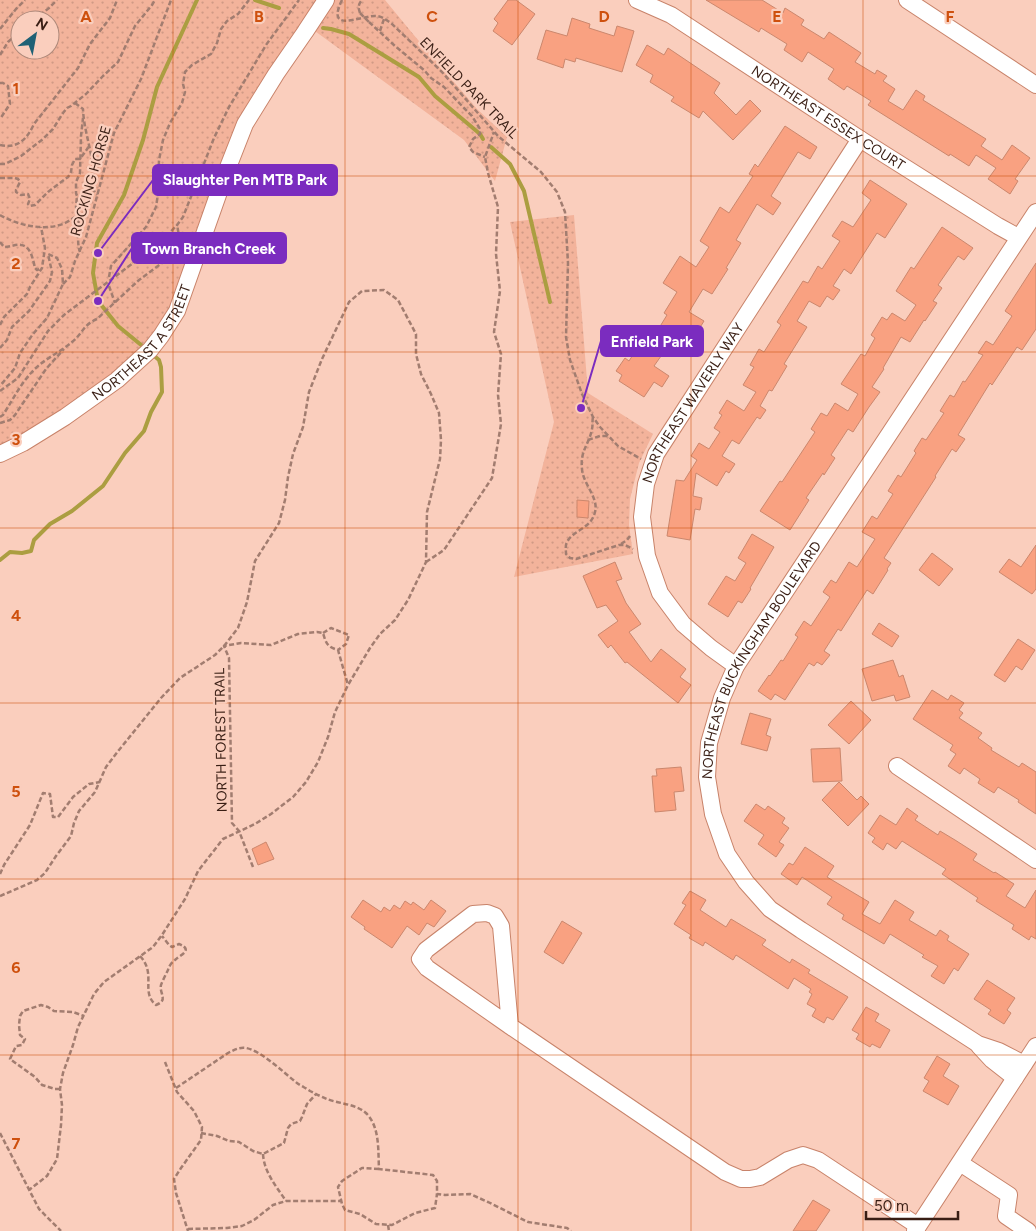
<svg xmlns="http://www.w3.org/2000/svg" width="1036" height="1231" viewBox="0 0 1036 1231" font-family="Figtree,sans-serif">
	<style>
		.park { fill: url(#park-dots); fill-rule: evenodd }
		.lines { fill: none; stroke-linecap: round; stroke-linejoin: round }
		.stream { stroke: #ab9e41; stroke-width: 4 }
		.building { fill: #f9a181; stroke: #cb876d }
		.minor-casing { stroke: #c8836a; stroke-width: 18 }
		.path { stroke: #a27d70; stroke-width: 2.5; stroke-dasharray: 5 2.5; stroke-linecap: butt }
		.minor { stroke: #fff; stroke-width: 16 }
		.path-bridge { stroke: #a27d70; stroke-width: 2.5; stroke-dasharray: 5 2.5; stroke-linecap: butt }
		.grid { fill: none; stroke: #ce500d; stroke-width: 1; stroke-opacity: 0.55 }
		.labels { text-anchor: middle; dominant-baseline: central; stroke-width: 4.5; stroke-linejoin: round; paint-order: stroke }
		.street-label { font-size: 14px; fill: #391e14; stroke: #facebd }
		.grid-label { font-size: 16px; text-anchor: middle; font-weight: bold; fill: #ce500d; stroke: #facebd; stroke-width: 4.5; stroke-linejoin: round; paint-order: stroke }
		.leader { fill: none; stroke: #7b2cbf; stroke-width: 2 }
		.callout-dot { fill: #7b2cbf; stroke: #facebd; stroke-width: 2 }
		.callout { fill: #7b2cbf; stroke: #7b2cbf; stroke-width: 2 }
		.callout-label { font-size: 15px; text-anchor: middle; font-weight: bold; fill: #fff }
	</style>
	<defs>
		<pattern id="park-dots" width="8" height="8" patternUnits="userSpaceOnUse" patternTransform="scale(1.25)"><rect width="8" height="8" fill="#f3b39b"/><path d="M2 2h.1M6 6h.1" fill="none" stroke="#d19a85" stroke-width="1.8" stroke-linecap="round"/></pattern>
	</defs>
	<rect width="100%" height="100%" fill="#facebd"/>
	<g class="park">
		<path d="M0 0H385L413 34 477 109 507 137 495 181 464 140 308 26 247 125 168 324 125 370 0 459ZM20 20H50V50H20Z"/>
		<path d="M574 215 588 393 653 434 639 463 630 499 629 525 633 554 514 577 554 422 510 222Z"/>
	</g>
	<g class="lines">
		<g class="stream">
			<path d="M255 0 279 8"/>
			<path d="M323 28 331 29 349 34 419 77 435 96 480 134 483 139"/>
			<path d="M491 147 510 164 524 191 550 302"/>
			<path d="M146 349 118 326 98 301 93 273 97 243 124 195 143 140 157 87 197 0"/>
			<path d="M0 560 10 552 22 553 31 551 34 540 50 524 72 511 103 486 125 453 144 431 151 412 162 392 161 367 159 360 152 354"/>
		</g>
	</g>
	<g class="building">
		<path d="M508 0H516L535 14 512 45 493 31 498 23 494 19Z"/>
		<path d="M706 0H762L783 13 785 8 804 20 801 25 824 39 829 32 861 53 855 62 875 74 877 70 887 76 883 81 895 89 888 101 903 110 916 90 925 96 923 100 986 139 981 146 1002 160 1012 145 1030 158 1015 179 1018 181 1010 194 988 179 996 168 976 155 969 166 950 154 949 156 868 105 871 101 847 86 844 90 828 79 834 69 808 52 802 62 784 50 787 44 761 28 759 32Z"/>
		<path d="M572 18 590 24 589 28 614 36 617 26 634 31 622 72 576 58 575 62 565 59 563 68 537 59 546 30 567 36Z"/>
		<path d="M647 45 664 55 668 48 720 83 714 93 736 115 750 100 761 111 733 140 703 111 699 118 671 101 674 97 650 82 653 75 636 65Z"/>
		<path d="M785 126 817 147 810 159 798 152 771 196 781 203 773 215 757 204 736 240 741 243 726 268 728 269 712 294 703 289 689 312 704 321 693 339 687 336 681 345 678 343 673 353 666 349 654 366 669 376 662 387 654 382 644 397 619 381 622 375 616 371 625 358 629 361 638 347 645 351 667 315 664 313 677 292 663 283 680 256 696 267 709 247 700 241 720 207 729 213 753 176 749 174 755 164 758 167Z"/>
		<path d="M870 180 907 204 885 238 877 233 851 274 844 269 833 286 840 290 833 300 827 296 820 307 809 301 797 321 807 327 784 364 787 366 772 391 769 390 760 406 766 410 760 419 757 417 739 444 732 440 722 456 735 464 729 473 726 471 717 486 696 473 693 496 702 498 700 510 695 509 690 540 667 536 676 480 684 481 697 460 691 456 699 443 709 449 720 432 714 428 722 415 719 413 727 400 744 411 756 392 743 385 754 367 750 365 759 349 764 352 781 325 777 322 803 281 808 283 818 266 822 269 840 241 832 236 842 221 853 227 871 200 862 193Z"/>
		<path d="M942 227 973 248 964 260 958 256 938 285 942 288 933 301 937 303 925 321 924 320 910 342 901 337 883 368 884 369 872 387 880 392 869 407 853 432 848 429 831 455 835 458 824 475 823 473 806 498 809 500 790 530 760 511 780 481 782 482 815 432 811 429 821 413 827 416 835 403 848 411 858 394 841 384 861 354 865 356 875 338 871 335 882 317 887 320 892 313 905 321 916 305 896 291 911 267 914 269Z"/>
		<path d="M1036 263V329L1022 350 1017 347 992 385 990 383 958 435 965 439 956 452 952 449 935 476 936 477 884 558 891 563 887 569 888 570 873 594 867 590 841 631 838 629 824 651 830 655 822 665 817 662 814 666 809 663 785 700 775 694 771 700 758 691 769 675 770 676 781 660 783 661 798 637 795 635 804 621 811 626 830 597 823 592 831 580 836 583 849 562 857 567 875 539 862 532 872 516 877 519 893 494 888 491 898 475 901 477 916 453 914 451 922 438 926 440 944 413 940 411 950 395 954 397 963 381 965 382 983 355 978 353 986 341 993 345 1012 316 1005 311Z"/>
		<path d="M577 500 589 501 588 518 577 517Z"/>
		<path d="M752 534 774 547 750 588 751 589 742 603 738 601 728 617 708 604 726 576 735 581 746 563 738 558Z"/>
		<path d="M1036 545V589L1032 594 999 572 1009 559 1021 567Z"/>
		<path d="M932 553 953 569 939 586 919 570Z"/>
		<path d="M615 562 622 579 616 581 626 603 641 624 629 632 651 662 661 649 686 669 680 677 691 685 678 703 627 662 625 663 611 645 608 648 598 635 618 621 606 605 597 608 583 576Z"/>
		<path d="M879 623 899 636 892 647 872 634Z"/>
		<path d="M1018 639 1035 650 1022 670 1016 666 1005 682 994 675Z"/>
		<path d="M893 660 899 677 903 675 910 697 896 701 894 695 872 701 862 669Z"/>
		<path d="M932 690 948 700 951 695 964 703 959 710 963 713 959 718 982 733 978 738 992 748 991 750 1019 767 1022 763 1036 772V814L1018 802 1019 800 998 787 994 793 978 783 980 779 964 768 960 774 948 766 956 754 950 750 953 745 913 719Z"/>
		<path d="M851 701 871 720 849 744 828 725Z"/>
		<path d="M750 713 771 719 766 735 771 737 767 751 741 744Z"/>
		<path d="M840 748 842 781 813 782 811 749Z"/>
		<path d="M681 767 684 791 674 792 676 810 655 812 652 776H657L656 769Z"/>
		<path d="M839 782 857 800 861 796 869 804 848 826 822 800Z"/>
		<path d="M756 804 765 810 768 806 785 818 782 823 789 828 779 842 784 845 776 857 758 844 764 835 744 821Z"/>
		<path d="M907 808 918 816 915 820 938 835 940 831 955 840 977 854 973 860 994 873 995 872 1014 884 1006 896 1025 908 1036 890V939L1031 936 1029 940 1012 929 1014 925 976 901 978 898 942 874 946 869 902 841 896 849 887 843 883 850 872 842 875 838 868 833 880 815 896 825Z"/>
		<path d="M266 842 274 859 258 865 252 849Z"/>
		<path d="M805 847 834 866 827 877 869 902 862 914 880 924 895 900 914 912 909 920 936 936 940 930 949 936 947 940 969 954 958 971 954 968 944 984 931 976 938 966 922 957 924 955 890 934 884 944 842 919 844 915 827 904 832 897 802 877 797 885 781 874 789 863 793 865Z"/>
		<path d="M690 891 706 900 700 910 726 927 731 919 766 940 762 945 790 963 792 959 810 970 808 973 848 997 833 1020 827 1017 824 1023 812 1016 816 1009 807 1004 812 994 809 992 811 989 794 978 788 989 736 955 733 960 705 942 703 946 689 938 691 935 674 924 686 905 682 903Z"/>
		<path d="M363 900 381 912 384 907 390 911 394 905 400 909 405 901 411 905 413 902 424 910 431 900 446 911 434 927 427 923 419 935 407 926 392 948 364 929 365 927 351 917Z"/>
		<path d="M562 921 582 933 563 964 544 952Z"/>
		<path d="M987 980 1015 998 1007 1010 1011 1013 1004 1024 988 1014 991 1010 974 999Z"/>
		<path d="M866 1007 879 1014 875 1021 890 1030 880 1048 872 1044 870 1047 856 1039 859 1034 852 1030Z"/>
		<path d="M937 1056 950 1064 943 1076 959 1086 948 1105 923 1091 929 1081 924 1078Z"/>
		<path d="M813 1200 830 1210 816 1231H793Z"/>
	</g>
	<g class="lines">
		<defs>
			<g id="minor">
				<path id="s1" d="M637 0 671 15 860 139 998 226 1018 237"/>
				<path d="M907 0 1036 85"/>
				<path id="s2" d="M0 454 23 443 65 417 117 380 150 350 161 336 177 311 225 175 245 124 276 74 305 32 326 0"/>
				<path id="s3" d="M736 666 711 648 683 624 660 593 647 556 642 517 646 484 656 454 860 139"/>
				<path d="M897 766 1036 860"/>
				<path d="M510 1026 501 926 495 916 487 913 473 914 426 950 420 959 427 968 510 1026 725 1172 741 1179H750L760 1177 788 1160 803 1155 818 1160 918 1226"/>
				<path d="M979 1046 992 1060 1015 1078"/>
				<path id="s4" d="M1024 1064 999 1051 978 1044 801 930 770 909 746 882 727 854 713 814 707 777 709 743 722 698 736 666 1036 212"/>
				<path d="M960 1163 1009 1195 1006 1216 1028 1231"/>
				<path d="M915 1231 1036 1046"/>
			</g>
		</defs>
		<use href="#minor" class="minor-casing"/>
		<g class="path">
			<path d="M342 0C325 35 361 15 376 16 382 16 386 20 391 23L442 72 498 136 541 172 557 192 565 212 568 263 566 337 570 360 582 394 593 417 600 427 618 446 641 459"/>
			<path d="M360 13C358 7 358 5 362 0"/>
			<path d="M34 20 49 8 57 0"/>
			<path d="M369 22 395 46 424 70 431 78 444 87 464 108 472 116 480 129V134L473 139 469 147 473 152 485 157"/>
			<path d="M0 29 16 9 25 0"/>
			<path d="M380 31 384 19"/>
			<path d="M0 55 8 42 20 31"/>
			<path d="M0 83H3L8 86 10 104 0 119"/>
			<path d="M75 103 83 109C84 136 97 161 92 188L97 195"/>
			<path d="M0 145C18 149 27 139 34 124L78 68 90 44 110 18 117 0"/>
			<path d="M0 164H5L21 156 43 139 53 129 63 113 67 108 71 106 86 94 103 76 118 62 135 26 152 5 155 0"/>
			<path d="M0 178H15L18 179 20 182 16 190V192L21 195 28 194 30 199 28 204 30 206 35 205 48 192 68 177 71 172 72 165 75 159H80L90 145"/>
			<path d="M0 215C17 225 46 232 65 223 69 221 72 219 75 217L78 218C80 230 76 241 80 252"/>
			<path d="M78 218 76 207 77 196 76 193V182L80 173 81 136 83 118"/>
			<path d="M0 242 4 247C10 247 16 244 21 245 31 246 33 260 35 268L37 270 42 268"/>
			<path d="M161 242 177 225 183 217 214 138 229 107 266 45 299 0"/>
			<path d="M109 277 111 266 146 227 156 207 158 194 159 160 163 140 170 123 182 103 185 92 183 84 185 72 192 65 211 54 217 43 221 29 227 21 238 14 249 0"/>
			<path d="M63 284 70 277 75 261 86 237 114 133 141 79 171 0"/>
			<path d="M109 286 115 303"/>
			<path d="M0 325 4 317 27 294 30 287 42 268 45 248 41 227"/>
			<path d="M0 348 7 340 12 327 29 311 50 281 52 272 48 254 57 258 62 269 63 284 47 318 33 334 20 353 15 368 0 386"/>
			<path d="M0 417 3 415C12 401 20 385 31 373 42 360 59 353 72 342 83 333 83 325 97 319L139 280 162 263 175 248 180 241 177 225"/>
			<path d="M593 417C592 421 593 425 592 429 589 445 580 450 582 469 583 484 599 498 595 512 591 529 573 530 567 542 565 546 566 550 566 554L570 558 576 559 619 545H625L633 549"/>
			<path d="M0 423 10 420 15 415 46 369 64 349"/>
			<path d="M588 440 600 436H608"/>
			<path d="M621 544 627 540 630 536"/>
			<path d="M426 562 444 550 492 478 501 424 498 395 501 354 494 332 500 291 496 254 498 207 488 173 485 157 494 132"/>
			<path d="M323 633 331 628 349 635 346 644 338 650"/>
			<path d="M253 867 239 831 232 823 229 658 224 646 241 643 271 645 298 634 317 632 323 633C326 643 327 647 338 650L348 685"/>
			<path d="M0 874 4 865 30 825 43 793 50 794 53 817H58L73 797 89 784 100 782"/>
			<path d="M0 896 37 880 45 873 56 856 71 836 74 823 79 811 95 792 106 767 119 750 161 698 180 678 215 655 224 646 238 628 247 602 255 561 279 523 285 500 288 477 293 454 303 427 309 392 322 359 349 302 362 291 384 290 398 300 416 334V354L421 374 431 394 439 413 441 440 440 459 427 512 426 562 408 600 395 620 380 634 370 648 348 685 335 712 328 737 318 762 306 782 293 797 271 814 255 824 223 839 198 871 185 899 162 935 153 947 104 982 94 994 78 1027 73 1045 63 1073 60 1089 62 1105 61 1125 57 1159 47 1176 29 1190"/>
			<path d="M140 956C157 974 140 992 156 1005 169 1000 159 994 161 985 163 980 166 974 168 970 169 966 172 962 175 960 180 955 194 950 179 944L172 947 169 945 162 936"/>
			<path d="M165 1062 177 1092 194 1111 202 1127 201 1140 181 1168 174 1179 176 1193 188 1231"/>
			<path d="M176 1088 228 1053C234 1050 239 1047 246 1048 262 1051 284 1073 297 1083 301 1086 306 1088 310 1091 316 1094 322 1097 327 1099 340 1104 357 1104 367 1114 380 1128 378 1151 379 1169L433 1175 437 1181V1194L445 1195 470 1194 488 1202 528 1222 567 1228 571 1231"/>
			<path d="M60 1089H55L42 1085 35 1077 10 1059 16 1046 22 1045 25 1039 20 1035 19 1025 20 1016 23 1011 41 1005 48 1007 54 1011 73 1012 84 1016"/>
			<path d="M0 1133 39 1209 61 1231"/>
			<path d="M201 1133 217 1136 229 1141 239 1142 253 1151 263 1154 284 1143 288 1128 291 1124 300 1121 302 1117 307 1104 316 1094"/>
			<path d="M263 1154C264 1172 276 1186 286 1201"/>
			<path d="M379 1169 362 1168 342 1181 338 1187 342 1204 345 1210 360 1214 376 1224 392 1225 415 1213 435 1208 437 1194"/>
			<path d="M388 1225 389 1231"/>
			<path d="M188 1229 227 1228 242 1226 254 1220 273 1205 286 1201H341"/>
		</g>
		<use href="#minor" class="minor"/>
		<g class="path-bridge">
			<path d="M360 13 369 22"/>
			<path d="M0 391 18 378 48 331 64 315 161 242"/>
		</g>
	</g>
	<path class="grid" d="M173 0V1231M345 0V1231M518 0V1231M691 0V1231M863 0V1231M0 176H1036M0 352H1036M0 528H1036M0 703H1036M0 879H1036M0 1055H1036"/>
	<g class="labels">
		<g class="street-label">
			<text transform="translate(469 88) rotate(46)">ENFIELD PARK TRAIL</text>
			<text stroke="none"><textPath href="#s1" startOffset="225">NORTHEAST ESSEX COURT</textPath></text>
			<text transform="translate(91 181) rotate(-74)">ROCKING HORSE</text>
			<text stroke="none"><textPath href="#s2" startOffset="184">NORTHEAST A STREET</textPath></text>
			<text stroke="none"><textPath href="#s3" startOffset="312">NORTHEAST WAVERLY WAY</textPath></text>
			<text stroke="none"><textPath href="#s4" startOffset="579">NORTHEAST BUCKINGHAM BOULEVARD</textPath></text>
			<text transform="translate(221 740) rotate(-91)">NORTH FOREST TRAIL</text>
		</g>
	</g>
	<g class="grid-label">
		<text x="86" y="22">A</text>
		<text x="259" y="22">B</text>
		<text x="432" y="22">C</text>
		<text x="604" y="22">D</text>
		<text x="777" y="22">E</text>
		<text x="950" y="22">F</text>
		<text x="16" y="94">1</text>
		<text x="16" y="269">2</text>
		<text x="16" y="445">3</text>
		<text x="16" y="621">4</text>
		<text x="16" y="797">5</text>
		<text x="16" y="973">6</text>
		<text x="16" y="1149">7</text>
	</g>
	<path class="leader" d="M98 253L153 180M98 301L132 248M581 408L601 341"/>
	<g class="callout-dot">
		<circle cx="98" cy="253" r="5"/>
		<circle cx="98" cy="301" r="5"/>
		<circle cx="581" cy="408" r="5"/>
	</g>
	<g class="callout">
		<rect x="153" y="165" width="184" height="30" rx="5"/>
		<rect x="132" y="233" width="154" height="30" rx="5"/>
		<rect x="601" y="326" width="102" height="30" rx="5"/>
	</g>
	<g class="callout-label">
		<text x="245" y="185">Slaughter Pen MTB Park</text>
		<text x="209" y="254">Town Branch Creek</text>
		<text x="652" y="347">Enfield Park</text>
	</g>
	<g transform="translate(35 35) rotate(32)"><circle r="24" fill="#facebd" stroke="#ad8879"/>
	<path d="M0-4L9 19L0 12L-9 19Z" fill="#1f6175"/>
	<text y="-8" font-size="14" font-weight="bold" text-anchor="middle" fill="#391e14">N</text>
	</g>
	<path d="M866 1211v8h92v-8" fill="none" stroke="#391e14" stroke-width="2.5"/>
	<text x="874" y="1211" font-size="15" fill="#391e14" stroke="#facebd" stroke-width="4" paint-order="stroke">50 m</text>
</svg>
